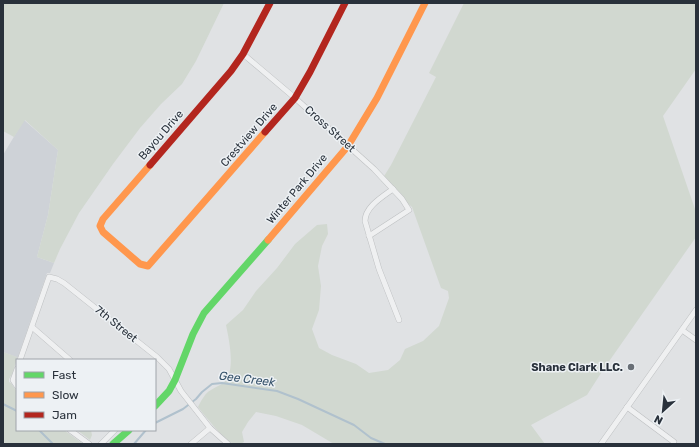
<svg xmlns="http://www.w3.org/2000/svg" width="699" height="447" viewBox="0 0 699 447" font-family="Rubik,sans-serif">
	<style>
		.built { fill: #ced2d7 }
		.green { fill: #d1d8d0 }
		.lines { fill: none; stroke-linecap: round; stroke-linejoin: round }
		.stream { stroke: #b0c1cd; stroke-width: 2 }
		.street-casing { stroke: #bec0c2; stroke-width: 6 }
		.street { stroke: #eff0f1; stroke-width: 5 }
		.fast { stroke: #63d668; stroke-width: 7 }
		.slow { stroke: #ff974d; stroke-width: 7 }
		.jam { stroke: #b3261e; stroke-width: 7 }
		.poi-dot { fill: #696f76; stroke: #edf1f4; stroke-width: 1.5 }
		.labels { text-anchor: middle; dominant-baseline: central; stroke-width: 3; stroke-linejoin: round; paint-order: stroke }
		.street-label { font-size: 11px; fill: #29313b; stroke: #edf1f4 }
		.poi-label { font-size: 11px; font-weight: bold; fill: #29313b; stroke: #edf1f4; text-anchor: end }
		.water-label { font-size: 12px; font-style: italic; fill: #37536b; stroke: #edf1f4 }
	</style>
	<rect width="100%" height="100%" fill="#e0e2e4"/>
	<path class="built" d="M24 120 58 150 48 215 37 257 54 263 50 273H47L15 365 16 357 3 352V155Z"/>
	<g class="green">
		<path d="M3 3H224L196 61 182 84 161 104 140 128 113 164 79 213 60 249 54 263 37 257 48 215 58 150 25 120 14 137 3 131Z"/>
		<path d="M464 3H696V69L663 116 696 212V237L603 370 587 395 531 425 545 444H334L302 425 276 416 256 412 248 422 242 432 244 442C241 444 237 445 234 444 224 440 205 416 198 407 201 401 205 393 211 390 214 388 218 386 222 384 237 374 229 340 226 325L243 310 256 291 277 268 295 244 317 225 327 224 328 234 322 246 318 266 321 286 319 310 312 329 319 348 332 355 356 364 369 373 388 370 400 360 405 349 423 341 439 326 449 298 448 291 441 288 412 207 381 181 391 165 436 77 429 73Z"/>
		<path d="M3 352 17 357C15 364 14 373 9 379V382L11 383 17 392V430H64L83 444H3Z"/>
		<path d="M77 430H91L92 435 90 440Z"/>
	</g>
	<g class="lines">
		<g class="stream">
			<path d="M3 404 17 411"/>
			<path d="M155 423 183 409 196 399 202 392 212 384 222 383 277 391 298 399 354 425 371 438 385 444"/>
			<path d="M39 430 53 444"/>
			<path d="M134 444 146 430"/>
		</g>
		<defs>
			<g id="street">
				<path d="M243 54 295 98 374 169 402 199 409 210 369 236"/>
				<path d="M393 189C382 197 365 207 365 221L379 269 399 320"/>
				<path d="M32 327 70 360"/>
				<path d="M682 330 696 340"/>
				<path d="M20 360 49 277 57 279 64 283 157 357 169 369 181 391 210 428 228 444"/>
				<path d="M17 369 13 380 17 386"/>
				<path d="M627 407 674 442"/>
				<path d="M70 430 89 444"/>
				<path d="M101 444 115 430"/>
				<path d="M191 444 210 428"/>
				<path d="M601 444 696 310"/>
			</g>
		</defs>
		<use href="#street" class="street-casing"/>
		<use href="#street" class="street"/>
		<g class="fast">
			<path d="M155 406 169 391 175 380 193 334 204 313 268 240"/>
			<path d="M113 444 129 430"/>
		</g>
		<g class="slow">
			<path d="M150 165 103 219 100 226 103 232 140 264 148 266 265 132"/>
			<path d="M268 240 348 146 377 98 425 3"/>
		</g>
		<g class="jam">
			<path d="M265 132 295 98 310 72 345 3"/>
			<path d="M150 165 231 71 243 54 270 3"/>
		</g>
	</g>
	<circle class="poi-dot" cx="631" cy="367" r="4"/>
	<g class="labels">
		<g class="street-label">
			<text transform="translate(330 129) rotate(42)">Cross Street</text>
			<text transform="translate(161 135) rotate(-49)">Bayou Drive</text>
			<text transform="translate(249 135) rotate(-49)">Crestview Drive</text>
			<text transform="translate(297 189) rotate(-50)">Winter Park Drive</text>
			<text transform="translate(116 324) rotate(39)">7th Street</text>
		</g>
		<g class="poi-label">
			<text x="623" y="367">Shane Clark LLC.</text>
		</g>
		<g class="water-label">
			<text transform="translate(247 379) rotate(7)">Gee Creek</text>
		</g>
	</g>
	<rect width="699" height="447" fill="none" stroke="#29313b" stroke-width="8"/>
	<rect x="16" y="359" width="140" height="72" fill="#edf1f4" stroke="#9fa4aa"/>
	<rect x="24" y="372" width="20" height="6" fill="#63d668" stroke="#9fa4aa"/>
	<text x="52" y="379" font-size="12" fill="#29313b">Fast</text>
	<rect x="24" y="392" width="20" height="6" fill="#ff974d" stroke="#9fa4aa"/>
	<text x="52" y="399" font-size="12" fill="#29313b">Slow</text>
	<rect x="24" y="412" width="20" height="6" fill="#b3261e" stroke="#9fa4aa"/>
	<text x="52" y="419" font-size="12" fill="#29313b">Jam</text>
	<g transform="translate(663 411) rotate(207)" stroke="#edf1f4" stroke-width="3" paint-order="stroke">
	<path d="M0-3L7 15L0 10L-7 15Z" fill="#29313b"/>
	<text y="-6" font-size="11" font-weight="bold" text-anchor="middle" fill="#29313b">N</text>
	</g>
</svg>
